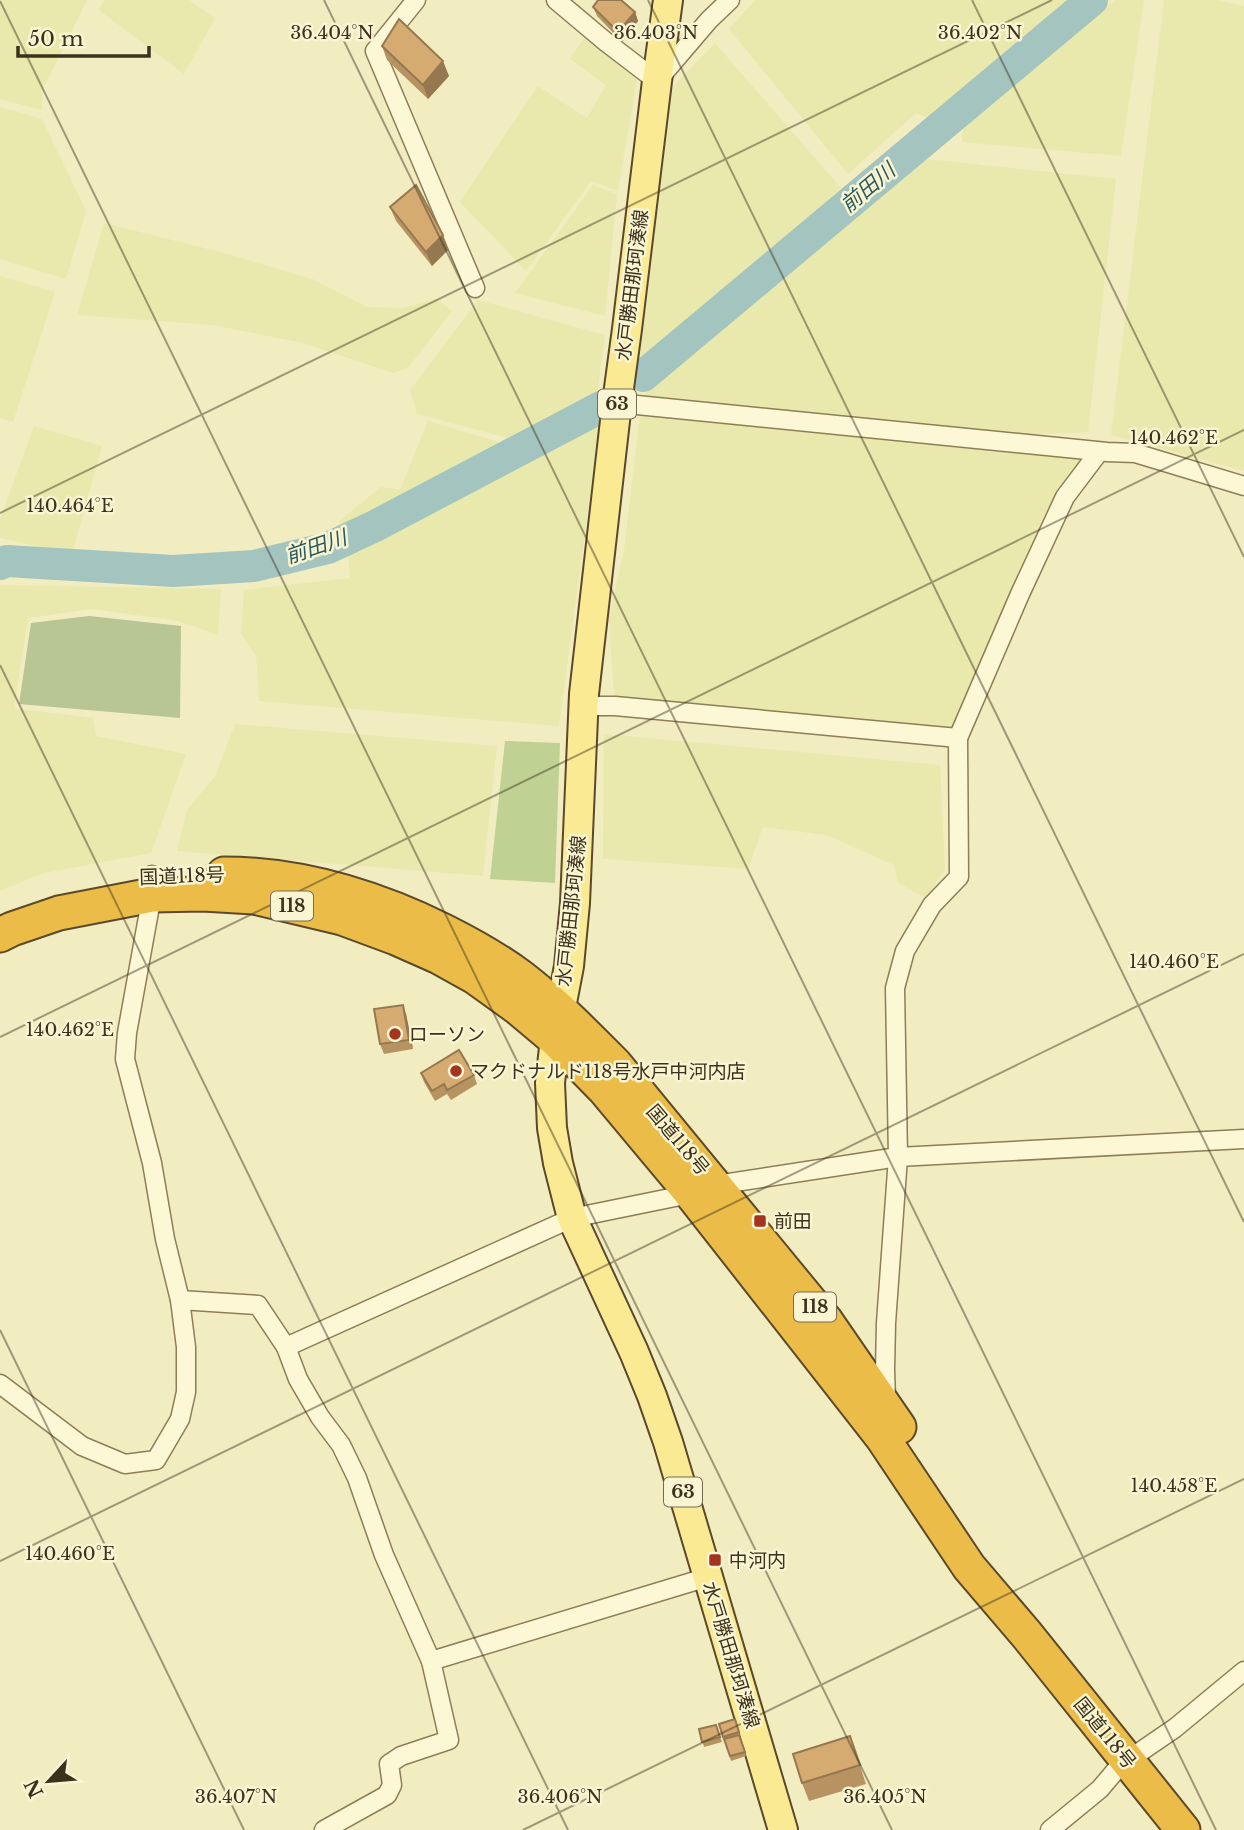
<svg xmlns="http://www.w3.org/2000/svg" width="1244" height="1830" viewBox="0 0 1244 1830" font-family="'Libre Baskerville','Noto Sans JP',serif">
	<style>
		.farmland { fill: #e9e9ad }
		.green { fill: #c0d293 }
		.cemetery { fill: #b7c693 }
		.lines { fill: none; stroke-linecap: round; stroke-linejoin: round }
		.river { stroke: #a4c4c0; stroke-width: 32 }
		.street-casing { stroke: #8e7d56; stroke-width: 21 }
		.primary-casing { stroke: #5b492b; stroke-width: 32 }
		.highway-casing { stroke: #5b492b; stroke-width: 37 }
		.street { stroke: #fcf7d5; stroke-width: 18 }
		.primary { stroke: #faea94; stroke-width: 28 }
		.highway { stroke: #ebbd48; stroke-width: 33 }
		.wall { fill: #b79362 }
		.shaded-wall { fill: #957850 }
		.building { fill: #d5ab72; stroke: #957850; stroke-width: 2 }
		.ticks { fill: none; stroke: #3c311c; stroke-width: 2; stroke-opacity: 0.45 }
		.poi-dot { fill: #a33420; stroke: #f9f4d1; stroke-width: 2.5 }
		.labels { text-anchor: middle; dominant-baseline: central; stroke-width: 5; stroke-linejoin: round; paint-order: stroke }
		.shield { fill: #f9f4d1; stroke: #756c52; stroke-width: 2 }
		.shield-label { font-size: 18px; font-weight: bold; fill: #3c311c }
		.street-label { font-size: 19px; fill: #3c311c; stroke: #f9f4d1 }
		.poi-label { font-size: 19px; fill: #3c311c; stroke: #f9f4d1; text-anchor: start }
		.water-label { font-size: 21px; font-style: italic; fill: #2a585d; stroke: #f9f4d1 }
		.ticks-label { font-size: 18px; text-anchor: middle; fill: #3c311c; stroke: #f9f4d1; stroke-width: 5; stroke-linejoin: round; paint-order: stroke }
	</style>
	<rect width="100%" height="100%" fill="#f2ecc1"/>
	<g class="farmland">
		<path d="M0 0H87L43 89 42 110 0 99Z"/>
		<path d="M104 0H189L215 18 184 74 99 10Z"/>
		<path d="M755 0H1075L927 118 916 113 848 174 729 29Z"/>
		<path d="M1115 0H1144L1121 156 962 142 963 126Z"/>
		<path d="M1164 0H1217L1244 6V471L1111 435Z"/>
		<path d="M586 35 639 67 618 191 591 181 526 271 460 202 538 86 587 118 606 85 570 59Z"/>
		<path d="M715 43 841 188 759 265 633 376 665 95Z"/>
		<path d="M0 107 42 119 86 211 66 279 0 259Z"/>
		<path d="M927 159 1116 179 1088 432 1024 435 641 397Z"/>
		<path d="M593 185 617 194 605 316 515 293Z"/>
		<path d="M104 223 228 254 315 280 367 307 403 308 437 299 452 311 408 368 393 373 303 343 213 325 77 315Z"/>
		<path d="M0 276 55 292 13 422 0 418Z"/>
		<path d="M478 300 605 335 596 403 519 441 417 414 410 390Z"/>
		<path d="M640 414 1080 457 1082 459 956 733 614 696 609 618 624 550Z"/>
		<path d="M601 415 559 726 259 701 256 656 241 633 244 590 350 578 348 552Z"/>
		<path d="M428 421 516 447 347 535 339 521 381 487 400 490Z"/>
		<path d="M34 426 102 446 72 554 0 538V519Z"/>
		<path d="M0 585 221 589 218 635 178 621 92 609 28 618 14 708 93 718 96 736 186 754 151 853 44 873 0 891Z"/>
		<path d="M235 724 497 746 483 876 177 851 187 810 215 776Z"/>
		<path d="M604 734 940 765 945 869 926 898 898 883 894 865 826 835 763 827 748 869 603 859Z"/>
	</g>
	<path class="green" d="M505 741 560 743 555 883 490 879Z"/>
	<path class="cemetery" d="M89 616 181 626 180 718 19 704 31 623Z"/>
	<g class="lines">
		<g class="river">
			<path d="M643 376 1092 0"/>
			<path d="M0 564 7 561 173 571 254 566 328 548 375 526 603 406"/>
		</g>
		<defs>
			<g id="street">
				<path d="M416 0 375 51 475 288"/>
				<path d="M556 0 606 42 657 81 709 20 730 0"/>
				<path d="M617 403 1107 452 1135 453 1244 486"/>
				<path d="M583 706H615L958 738 959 877 932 905 905 951 895 988 898 1157 886 1323 885 1370 886 1399"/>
				<path d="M958 738 1020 594 1065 497 1099 452"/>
				<path d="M180 1300 258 1305 286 1347 572 1218 675 1197 716 1185 898 1157 1244 1139"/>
				<path d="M286 1347 298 1379 320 1417 341 1445 357 1478 384 1555 431 1661"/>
				<path d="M0 1384 82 1446 125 1464 156 1460 180 1419 186 1392V1347L180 1300 165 1239 152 1163 125 1059 127 1033 152 895V875"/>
				<path d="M1137 1754 1175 1728 1244 1671"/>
				<path d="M324 1830 387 1795 392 1785 389 1764 401 1756 449 1740 431 1661 708 1577"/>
				<path d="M1050 1830 1100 1789 1116 1770"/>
			</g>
			<path id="primary" d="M668 0 657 81 627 329 617 403 584 694 575 903 569 966 555 1039 550 1083 552 1128 558 1163 572 1218 634 1352 652 1396 668 1442 783 1830"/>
			<g id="highway">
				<path d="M224 874C302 874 375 897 444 931 470 944 497 959 521 977 555 1003 585 1034 615 1064L826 1321 899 1427"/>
				<path d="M0 935 12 929 59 913 152 895 203 894 254 897 342 918 396 938 439 957 475 977 518 1008 555 1039 604 1089 690 1192 882 1437 969 1567 1027 1635 1183 1830"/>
			</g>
		</defs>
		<use href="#street" class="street-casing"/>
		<use href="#primary" class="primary-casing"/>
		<use href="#highway" class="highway-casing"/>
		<use href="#street" class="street"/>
		<use href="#primary" class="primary"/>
		<use href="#highway" class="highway"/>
	</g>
	<g class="wall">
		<path d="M593 7 635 12 638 21 622 42 597 16Z"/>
		<path d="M382 46 449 76 428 99 387 60Z"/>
		<path d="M390 207 443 235 448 250 432 266 396 221Z"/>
		<path d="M406 1014 413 1049 384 1054 380 1044Z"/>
		<path d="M421 1073 474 1075 477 1084 451 1100 447 1094 435 1101 424 1082Z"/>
		<path d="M735 1719 746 1756 731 1761 719 1724Z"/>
		<path d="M716 1725 722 1742 704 1747 699 1729Z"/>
		<path d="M850 1736 866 1784 809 1801 802 1783Z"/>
	</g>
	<g class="shaded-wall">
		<path d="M635 12 638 21 622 42 618 32Z"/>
		<path d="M443 61 449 76 428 99 423 85Z"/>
		<path d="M443 235 448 250 432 266 426 252Z"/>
		<path d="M403 1005 406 1014 413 1049 409 1040Z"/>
	</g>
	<g class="building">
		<path d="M598 0H621L635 12 618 32 593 7Z"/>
		<path d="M399 19 443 61 423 85 382 46Z"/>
		<path d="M416 185 443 235 426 252 390 207Z"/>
		<path d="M403 1005 409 1040 380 1044 374 1009Z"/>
		<path d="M459 1050 474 1075 447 1090 444 1084 432 1091 421 1073Z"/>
		<path d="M735 1719 739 1732 723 1737 719 1724Z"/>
		<path d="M716 1725 720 1737 702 1742 699 1729Z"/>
		<path d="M739 1735 745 1752 730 1756 724 1739Z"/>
		<path d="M850 1736 860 1765 802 1783 793 1754Z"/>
	</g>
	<path class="ticks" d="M324 0 1216 1830M648 0 1244 1222M972 0 1244 557M0 1 892 1830M0 513 1052 0M0 665 568 1830M0 1037 1244 430M0 1330 244 1830M0 1561 1244 954M523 1830 1244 1479"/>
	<g class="poi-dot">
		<circle cx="395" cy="1034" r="7"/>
		<circle cx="456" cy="1071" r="7"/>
		<rect x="753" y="1214" width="14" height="14" rx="3.5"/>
		<rect x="708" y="1553" width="14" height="14" rx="3.5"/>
	</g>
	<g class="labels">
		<g class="shield">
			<rect x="598" y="389.5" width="38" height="29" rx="5"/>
			<rect x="271" y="891.5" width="42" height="29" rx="5"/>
			<rect x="794" y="1292.5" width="42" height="29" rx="5"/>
			<rect x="664" y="1477.5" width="38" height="29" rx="5"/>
		</g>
		<g class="shield-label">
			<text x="617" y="404">63</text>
			<text x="292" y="906">118</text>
			<text x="815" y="1307">118</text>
			<text x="683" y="1492">63</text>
		</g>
		<g class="street-label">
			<text transform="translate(632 285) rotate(-83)">水戸勝田那珂湊線</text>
			<text transform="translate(182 876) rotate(-2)">国道118号</text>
			<text transform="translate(571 911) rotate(-84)">水戸勝田那珂湊線</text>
			<text transform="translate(678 1140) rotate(50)">国道118号</text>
			<text transform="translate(731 1655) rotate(73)">水戸勝田那珂湊線</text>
			<text transform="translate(1105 1733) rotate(51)">国道118号</text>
		</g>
		<g class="poi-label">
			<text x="409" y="1034">ローソン</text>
			<text x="470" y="1071">マクドナルド118号水戸中河内店</text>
			<text x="774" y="1221">前田</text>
			<text x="729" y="1560">中河内</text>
		</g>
		<g class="water-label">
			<text transform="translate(868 188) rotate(-40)">前田川</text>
			<text transform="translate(316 547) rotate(-19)">前田川</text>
		</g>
	</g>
	<g class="ticks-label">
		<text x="332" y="39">36.404°N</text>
		<text x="656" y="39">36.403°N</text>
		<text x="980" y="39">36.402°N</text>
		<text x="1174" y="444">140.462°E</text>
		<text x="70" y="512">140.464°E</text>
		<text x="1174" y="968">140.460°E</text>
		<text x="70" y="1036">140.462°E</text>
		<text x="1174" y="1492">140.458°E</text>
		<text x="70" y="1560">140.460°E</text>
		<text x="236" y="1803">36.407°N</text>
		<text x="560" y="1803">36.406°N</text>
		<text x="885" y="1803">36.405°N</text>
	</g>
	<g transform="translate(49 1781) rotate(244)" stroke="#f9f4d1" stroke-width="5" paint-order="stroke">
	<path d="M0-5L12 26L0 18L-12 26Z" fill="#3c311c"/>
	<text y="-10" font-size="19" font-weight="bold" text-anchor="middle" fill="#3c311c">N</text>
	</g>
	<path d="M18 46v10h131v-10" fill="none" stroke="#3c311c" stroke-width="3.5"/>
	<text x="28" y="46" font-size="21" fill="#3c311c" stroke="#f9f4d1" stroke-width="5" paint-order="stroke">50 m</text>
</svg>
